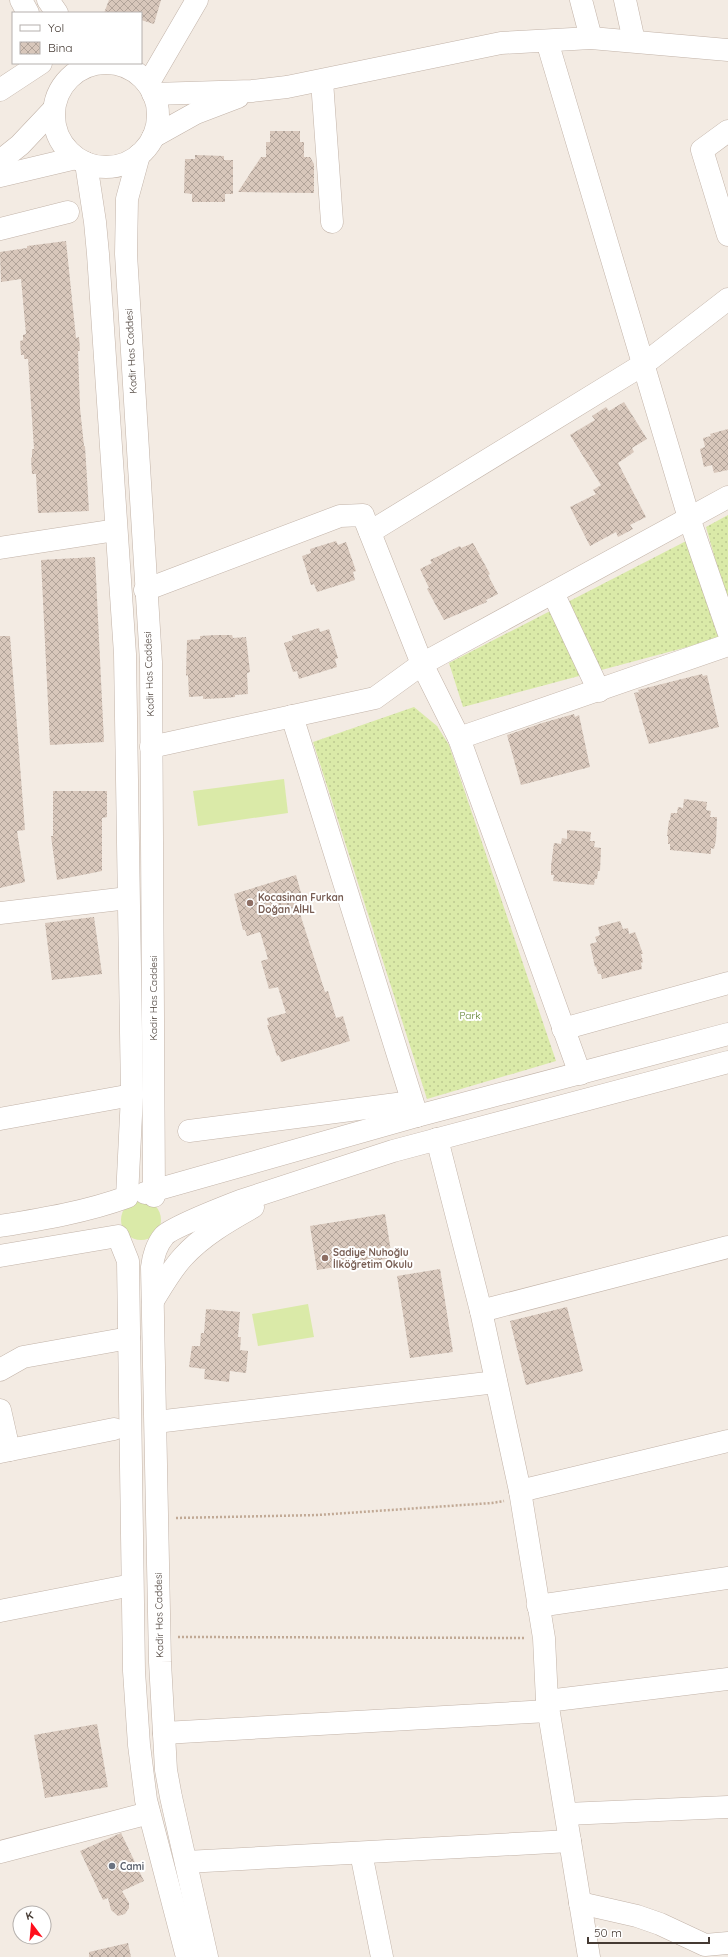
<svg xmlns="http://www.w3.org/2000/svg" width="728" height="1957" viewBox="0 0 728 1957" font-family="Quicksand,sans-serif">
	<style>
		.grass { fill: url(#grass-dots) }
		.garden { fill: #daeaa8 }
		.building { fill: url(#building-cross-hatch) }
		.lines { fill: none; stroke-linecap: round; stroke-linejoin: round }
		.minor-casing { stroke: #c2b3a8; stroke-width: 23 }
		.path { stroke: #c1a995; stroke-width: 2.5; stroke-dasharray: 2 2; stroke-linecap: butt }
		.minor { stroke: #fff; stroke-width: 22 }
		.education-dot { fill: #8d6e63; stroke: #fff; stroke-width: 1.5 }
		.worship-dot { fill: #6b7280; stroke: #fff; stroke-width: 1.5 }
		.labels { text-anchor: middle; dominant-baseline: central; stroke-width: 4; stroke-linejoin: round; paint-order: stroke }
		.street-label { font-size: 10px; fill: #453a33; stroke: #fff }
		.education-label { font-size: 10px; font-weight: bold; fill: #785e54; stroke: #fff; text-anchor: start }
		.park-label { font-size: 10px; fill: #557a23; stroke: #fff }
		.worship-label { font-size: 10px; font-weight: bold; fill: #5b616d; stroke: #fff; text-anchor: start }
	</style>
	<defs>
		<pattern id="grass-dots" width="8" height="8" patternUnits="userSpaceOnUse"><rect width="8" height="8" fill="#daeaa8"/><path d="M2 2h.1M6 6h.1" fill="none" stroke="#bcc991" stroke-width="1.8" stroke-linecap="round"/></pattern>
		<pattern id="building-cross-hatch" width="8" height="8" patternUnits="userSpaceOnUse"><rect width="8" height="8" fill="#d8c7bb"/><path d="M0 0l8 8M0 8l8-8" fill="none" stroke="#b1a399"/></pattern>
	</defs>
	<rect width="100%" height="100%" fill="#f3ebe3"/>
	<g class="grass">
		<path d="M728 515V604L706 527Z"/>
		<path d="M690 539 721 638 463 707 449 663Z"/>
		<path d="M414 707 437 726 449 745 556 1061 427 1099 313 742Z"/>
	</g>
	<g class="garden">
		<path d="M284 779 288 813 198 826 193 791Z"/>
		<circle cx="141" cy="1220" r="20"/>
		<path d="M308 1304 314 1337 258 1346 252 1314Z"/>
	</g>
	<g class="building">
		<path d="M109 0H161L154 24 141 20V13H104Z"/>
		<path d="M270 131H300V142H304V157H310L314 164V193L238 192 261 157H266V142H270Z"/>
		<path d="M195 155 224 156V160H233V194H225V202H192V194L184 193 185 159H195Z"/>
		<path d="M66 241 76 338 79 337 80 351H78L80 408 84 446H85L89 511 38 513 36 474H32L31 458 32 457V449H34L28 359H24V355H21L20 341 23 340V335L26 334 21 279 1 282 0 252 27 248V246Z"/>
		<path d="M624 402 647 439 632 448 634 452 618 463 646 517 630 525 633 529 618 537 616 532 590 546 570 507 596 494 593 490 601 485 570 435 595 420 592 416 606 407 609 411Z"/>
		<path d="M728 429V470L714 473 712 465 704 467 700 449 705 447 703 438 711 436 710 434Z"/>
		<path d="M336 541 338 545 346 542 356 571 353 572 355 580 317 592 314 584 311 585 302 556 311 553 310 549Z"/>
		<path d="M473 543 490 574 488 575 498 594 486 600 487 602 444 620 427 589 429 588 420 569 432 563 430 560 460 546 461 548Z"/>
		<path d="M95 557 104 742 50 745 41 560Z"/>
		<path d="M319 628 320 632 329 629 338 658 335 659 337 667 299 679 297 671 293 672 284 643 293 640 292 636Z"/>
		<path d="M216 635H232L233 638 246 637 250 672 247 673 248 694 235 695V697L225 698 203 699V696L189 697 188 675 186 676 187 640 200 639V636Z"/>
		<path d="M0 636H10L25 830 17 831 25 882 0 888Z"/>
		<path d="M702 674 703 676 707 675 719 727 649 744 634 693 639 692 638 690Z"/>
		<path d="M574 714 575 717 579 715 590 767 521 785 507 735 542 723Z"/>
		<path d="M53 791H107V817L102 818V871L57 880 51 836H53Z"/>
		<path d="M684 799 707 802 706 810 711 811 710 817H717L716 840 714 849 711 848V854L670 850V844H668V836H667L669 820H670L671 813H677L678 807 683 808Z"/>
		<path d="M567 830 591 832 590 841H595L594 847 601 848 600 871H598L597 879H595L594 885 553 881 554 875H551V866L554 843 561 844 562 838 567 839Z"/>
		<path d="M296 875 301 893 294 895 325 992 328 991 336 1018 343 1016 350 1041 281 1062 279 1055 277 1056 267 1025H269L267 1018 286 1013 278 987 269 989 261 961 268 959 260 932 247 936 245 930H243L234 894Z"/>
		<path d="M94 917 102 974 52 980 45 923Z"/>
		<path d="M620 921 623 929 628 928 629 934 635 932 643 954H641L643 962 641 963 642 969 602 979 601 974H598L596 966 595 967 590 944 597 942 595 937 600 935 598 927Z"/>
		<path d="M385 1214 392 1258 317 1270 310 1226Z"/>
		<path d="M440 1269 453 1352 410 1358 397 1276Z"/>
		<path d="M567 1307 583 1371 526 1385 510 1321Z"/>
		<path d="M206 1309 240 1312 238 1337H241L240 1350 248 1351 246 1373 230 1371 229 1382 204 1379 205 1369 189 1367 192 1346H200L201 1333H204Z"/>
		<path d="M97 1724 108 1787 45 1798 34 1735Z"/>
		<path d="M121 1833 144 1881 122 1891 129 1903V1908L125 1914 118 1916 111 1910 108 1898 103 1900 80 1851Z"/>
		<path d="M128 1943 131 1957H89V1952Z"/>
	</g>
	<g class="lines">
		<defs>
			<g id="minor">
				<path d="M21 0 28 13"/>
				<path d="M48 0 57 13"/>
				<path d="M581 0 591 38"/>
				<path d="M625 0 634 41"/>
				<path d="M547 41 689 518 728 631"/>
				<circle cx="106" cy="115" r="52"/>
				<path d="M322 81 332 222"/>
				<path d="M148 84 197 0"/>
				<path d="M0 90 41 63"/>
				<path d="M153 94 252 91 287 87 501 43 591 38 728 50"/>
				<path d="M728 131 702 150 728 235"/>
				<path d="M153 137 196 113 238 97"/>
				<path d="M139 155 127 199 126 254 151 662 154 1196"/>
				<path d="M0 161 20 145 54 109"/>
				<path d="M0 176 76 158"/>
				<path d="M0 229 68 212"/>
				<path d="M370 532 644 364 728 299"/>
				<path d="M0 548 116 530"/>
				<path d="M145 590 340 516 363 515 422 664 459 738 580 1074"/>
				<path d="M553 593 599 691"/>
				<path d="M292 716 417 1116"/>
				<path d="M459 738 728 645"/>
				<path d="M151 747 375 698 422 664 728 497"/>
				<path d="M0 913 128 898"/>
				<path d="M563 1029 728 983"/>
				<path d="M0 1119 132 1095"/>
				<path d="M189 1131 412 1102"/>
				<path d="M437 1139 481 1311 520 1491 544 1638 547 1701 589 1957"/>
				<path d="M145 1193 417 1116 728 1034"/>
				<path d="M0 1226C43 1219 86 1212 127 1197L132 1095 125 654 98 254 95 222 86 163"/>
				<path d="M0 1256 118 1236 128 1261 134 1671 139 1745 146 1800 187 1957"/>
				<path d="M153 1301C162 1286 171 1270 183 1257 202 1236 228 1221 253 1207"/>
				<path d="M481 1311 728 1247"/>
				<path d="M0 1370 23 1357 129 1338"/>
				<path d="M0 1410 9 1450"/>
				<path d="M156 1422 496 1382"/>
				<path d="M0 1452 114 1429"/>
				<path d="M520 1491 728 1441"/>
				<path d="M538 1606 728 1578"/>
				<path d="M0 1611 132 1585"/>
				<path d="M547 1701 728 1679"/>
				<path d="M164 1733 548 1711"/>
				<path d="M566 1814 728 1807"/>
				<path d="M0 1852 149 1813"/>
				<path d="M361 1853 382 1957"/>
				<path d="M186 1862 570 1841"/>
				<path d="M580 1903 637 1916 660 1924 705 1945 728 1943"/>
				<path d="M207 1957 171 1797 166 1770 160 1662 152 1267C153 1257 157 1244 164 1236 170 1228 227 1206 240 1201L393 1151 728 1062"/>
			</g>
		</defs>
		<use href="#minor" class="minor-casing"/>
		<g class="path">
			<path d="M176 1518 318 1515 492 1503 504 1501"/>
			<path d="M178 1637 525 1638"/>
		</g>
		<use href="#minor" class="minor"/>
	</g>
	<g class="education-dot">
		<circle cx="250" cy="903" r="4"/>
		<circle cx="325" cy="1258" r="4"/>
	</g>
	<circle class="worship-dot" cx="112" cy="1866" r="4"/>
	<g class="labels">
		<g class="street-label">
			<text transform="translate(131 351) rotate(-93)">Kadir Has Caddesi</text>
			<text transform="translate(149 674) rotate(-92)">Kadir Has Caddesi</text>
			<text transform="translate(153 998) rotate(-90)">Kadir Has Caddesi</text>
			<text transform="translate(159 1615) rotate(-91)">Kadir Has Caddesi</text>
		</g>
		<g class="education-label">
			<text x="258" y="897">Kocasinan Furkan<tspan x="258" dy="12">Doğan AİHL</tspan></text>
			<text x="333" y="1252">Sadiye Nuhoğlu<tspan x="333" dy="12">İlköğretim Okulu</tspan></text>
		</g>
		<g class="park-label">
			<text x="470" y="1015">Park</text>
		</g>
		<g class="worship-label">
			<text x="120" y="1866">Cami</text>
		</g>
	</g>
	<rect x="12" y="12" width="130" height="52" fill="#ffffff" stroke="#b5b0ad"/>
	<rect x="20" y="25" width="20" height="6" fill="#ffffff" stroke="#b5b0ad"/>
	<text x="48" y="32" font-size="12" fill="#453a33">Yol</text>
	<rect x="20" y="42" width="20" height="12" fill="url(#building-cross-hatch)" stroke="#b5b0ad"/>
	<text x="48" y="52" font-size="12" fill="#453a33">Bina</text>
	<g transform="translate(32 1925) rotate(344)"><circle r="19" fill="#ffffff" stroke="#b5b0ad"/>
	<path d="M0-3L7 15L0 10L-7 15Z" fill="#ff0e1b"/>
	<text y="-6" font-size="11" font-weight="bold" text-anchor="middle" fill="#453a33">K</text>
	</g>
	<path d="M588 1937v6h121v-6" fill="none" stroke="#453a33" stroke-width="2"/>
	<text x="594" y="1937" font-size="12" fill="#453a33" stroke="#ffffff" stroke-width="3" paint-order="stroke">50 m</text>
</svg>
